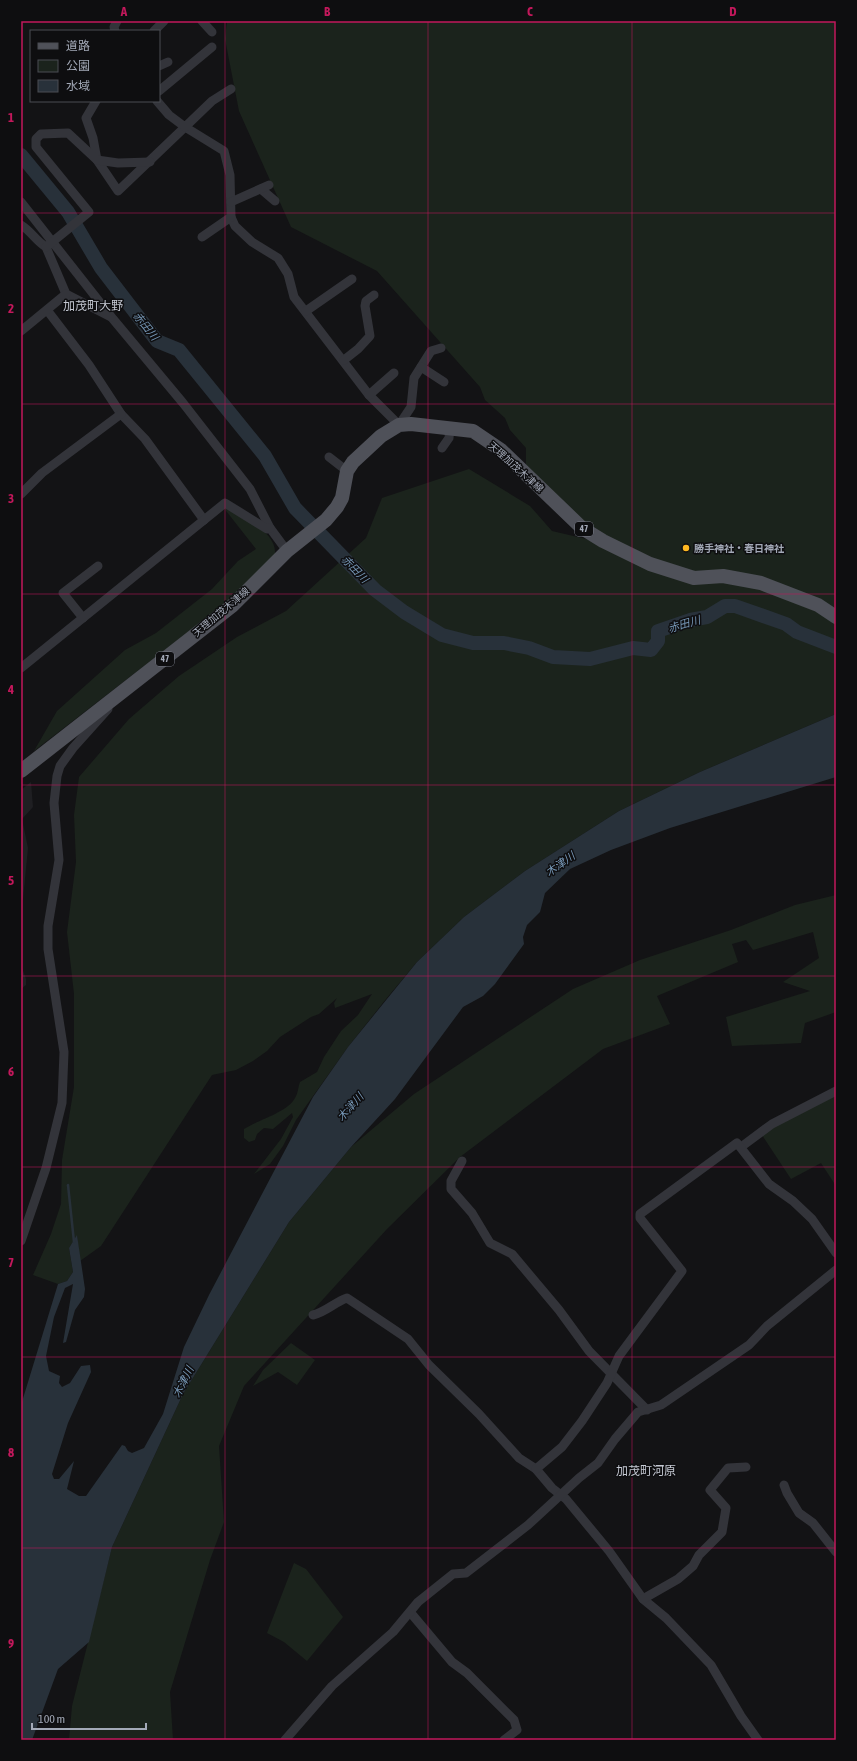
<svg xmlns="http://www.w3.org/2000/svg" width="857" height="1761" viewBox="0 0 857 1761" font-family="'Asap Condensed','Noto Sans JP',sans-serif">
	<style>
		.built { fill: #1f1f22 }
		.green { fill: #1b231c }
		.water { fill: #28313a }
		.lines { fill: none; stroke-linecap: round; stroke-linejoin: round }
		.stream { stroke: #28313a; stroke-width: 2.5 }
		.river { stroke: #28313a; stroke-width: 14 }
		.minor { stroke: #33343a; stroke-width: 9 }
		.primary { stroke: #4f5159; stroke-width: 14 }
		.grid { fill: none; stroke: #c2185b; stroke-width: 1; stroke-opacity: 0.55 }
		.poi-dot { fill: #ffb821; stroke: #0e0e10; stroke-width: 1.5 }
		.labels { text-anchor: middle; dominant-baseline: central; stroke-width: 3; stroke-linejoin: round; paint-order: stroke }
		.shield { fill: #0e0e10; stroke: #767a85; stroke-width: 1 }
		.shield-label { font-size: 9px; font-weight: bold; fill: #a3a9b7 }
		.street-label { font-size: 10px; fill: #a3a9b7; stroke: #0e0e10 }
		.poi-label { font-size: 10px; font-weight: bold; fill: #a3a9b7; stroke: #0e0e10; text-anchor: start }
		.water-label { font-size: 11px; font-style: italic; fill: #7697b6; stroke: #0e0e10 }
		.quarter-label { font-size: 12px; fill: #c4c8d2; stroke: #0e0e10 }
		.neatline { fill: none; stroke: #c2185b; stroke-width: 1.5 }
		.grid-label { font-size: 13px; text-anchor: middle; font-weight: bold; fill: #c2185b }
	</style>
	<rect width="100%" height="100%" fill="#131315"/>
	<g class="built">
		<path d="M31 782 33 807 22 819 28 848 23 899 21 901V790Z"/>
		<path d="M21 965 26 979V985L21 989Z"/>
	</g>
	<g class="green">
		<path d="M227 21H836V609L820 600 685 573 589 528 526 469V448L510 430 505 418 485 400 480 387 377 271 291 227 239 111 225 39Z"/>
		<path d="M469 469 530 506 552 531 599 542 621 553 739 581 836 619V714L700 772 619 811 525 871 464 917 417 962 386 999 348 1047 296 1120 283 1146 270 1164 254 1174 281 1139 293 1117 292 1113 273 1129 264 1128 257 1134 255 1140 249 1142 244 1138V1129C258 1120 288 1112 295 1098 298 1094 298 1087 300 1082L317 1072 324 1057 341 1031 358 1015 372 994 335 1008 334 1003 337 998 319 1014 311 1017 280 1037 267 1051 253 1061 236 1070 212 1075 101 1246 80 1261 77 1236 69 1248 73 1272 67 1281 58 1284 33 1275 51 1234 61 1204 62 1160 74 1087V994L67 932 76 862 74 815 79 777 129 719 179 676 237 637 286 611 366 538 382 498Z"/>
		<path d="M223 507C240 516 277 531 275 554L232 598 34 751 57 711 125 650 156 633 212 589 238 561 256 549Z"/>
		<path d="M836 895V1012L805 1023 801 1043 732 1046 726 1017 810 991 783 982 819 958 813 932 753 950 746 940 732 944 738 962 657 996 670 1024 603 1049 460 1157 387 1229 244 1386 219 1446 224 1522 210 1560 170 1692 173 1740H69L72 1706 112 1547 183 1394 289 1222 351 1147 414 1094 573 989 640 960 731 930 795 905Z"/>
		<path d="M836 1095V1186L821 1163 791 1179 762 1135 774 1126Z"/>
		<path d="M291 1343 315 1360 297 1385 278 1372 253 1386 263 1370Z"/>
		<path d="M294 1563 306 1569 343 1617 307 1661 284 1642 267 1633Z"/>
	</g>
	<path class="water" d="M836 714V777L670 828 611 850 570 869 545 893 540 912 527 925 523 937 524 944 495 984 483 996 463 1007 395 1099 351 1147 289 1222 183 1394 112 1547 89 1642 58 1669 32 1740H21V1405L58 1284 67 1281 73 1272 69 1248 77 1235 85 1289 84 1297 75 1310 66 1342 63 1343 73 1284 65 1288 54 1317 46 1356 49 1371 60 1376 59 1383 62 1387 70 1383 81 1366 90 1365 91 1372 68 1423 52 1474 54 1479H59L74 1461 67 1489 79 1496H86L122 1445 125 1446 128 1451 132 1453 144 1448 163 1414 184 1347 209 1295 313 1097 348 1047 417 962 464 917 525 871 619 811 700 772Z"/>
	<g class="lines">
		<path class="stream" d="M68 1185 74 1242"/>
		<path class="river" d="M21 155 68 212 101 268 157 341 179 350 265 456 295 508 375 590 404 612 442 635 473 643H504L529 648 553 657 590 659 633 648 651 650 658 641V631L690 620 707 617 725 606H735L786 624 797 632 836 647"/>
		<g class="minor">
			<path d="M202 21 212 32"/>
			<path d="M115 31 114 27 117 21"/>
			<path d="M154 31 164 21"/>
			<path d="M159 66 168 62"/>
			<path d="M159 91 212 47"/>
			<path d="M96 101 86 118 93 138 97 160 118 191 185 127 224 151 230 175 231 217 235 226 252 242 278 258 288 274 294 297 369 395 399 425 411 407 414 378 431 351 441 348"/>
			<path d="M157 101 169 115 185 127 212 101 231 89"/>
			<path d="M261 189 275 201"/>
			<path d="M21 202 113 319 183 403 250 489 270 528 287 551"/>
			<path d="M231 202 269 185"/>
			<path d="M21 225C31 231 36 241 46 247L66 294 111 317"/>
			<path d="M202 237 231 217"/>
			<path d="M46 247 89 212 36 147V139L41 134 68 133 97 160 118 163 150 162"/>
			<path d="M47 310 89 365 121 414 145 439 204 520"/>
			<path d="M306 311 352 279"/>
			<path d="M21 331 66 294"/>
			<path d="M344 360 358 349 370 336 365 306 366 301 374 295"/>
			<path d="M421 367 444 382"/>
			<path d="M369 395 394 373"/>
			<path d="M442 448 449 438 450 427"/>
			<path d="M329 457 347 471"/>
			<path d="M21 494 42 473 121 414"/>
			<path d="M83 618 63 593 98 566"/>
			<path d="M21 668 225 503 267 529 270 528"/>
			<path d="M741 1147 772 1124 836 1091"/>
			<path d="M462 1161 451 1181V1189L472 1213 490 1243 512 1254 559 1310 589 1351 647 1410"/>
			<path d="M21 1241 46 1168 62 1103 64 1052 48 949V926L59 860 54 803 57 776 60 766 73 748 108 709"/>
			<path d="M313 1315C326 1312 335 1302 347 1298L408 1339 429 1365 479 1414 519 1458 536 1469 552 1488 566 1499 609 1551 643 1599 666 1618 711 1665 741 1716 758 1740"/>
			<path d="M536 1469 562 1447 582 1421 607 1383 619 1356 682 1271 640 1218V1214L737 1143 769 1184 793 1201 812 1219 836 1253"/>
			<path d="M784 1485 787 1493 799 1513 813 1523 836 1552"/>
			<path d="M643 1599 678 1579 693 1566 699 1555 722 1532 726 1508 710 1490 728 1468 746 1467"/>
			<path d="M410 1612 452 1662 467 1673 514 1720 517 1730 504 1740"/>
			<path d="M285 1740 332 1686 393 1632 418 1602 453 1574 466 1573 528 1525 579 1478 598 1463 615 1439 638 1412 661 1405 749 1345 767 1326 836 1270"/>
		</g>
		<path class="primary" d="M21 771 232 606 287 551 326 520 337 507 342 498 347 471 353 462 381 436 399 425 411 424 473 431 501 450 582 528 603 541 650 564 694 578 723 576 761 583 818 605 836 617"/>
	</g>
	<path class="grid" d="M225 21V1740M428 21V1740M632 21V1740M21 213H836M21 404H836M21 594H836M21 785H836M21 976H836M21 1167H836M21 1357H836M21 1548H836"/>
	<circle class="poi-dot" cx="686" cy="548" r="4"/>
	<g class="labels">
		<g class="shield">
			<rect x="575" y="522" width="18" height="14" rx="3"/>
			<rect x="156" y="652" width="18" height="14" rx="3"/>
		</g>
		<g class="shield-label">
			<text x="584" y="529">47</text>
			<text x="165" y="659">47</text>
		</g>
		<g class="street-label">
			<text transform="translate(516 467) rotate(42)">天理加茂木津線</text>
			<text transform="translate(221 612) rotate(-40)">天理加茂木津線</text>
		</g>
		<g class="poi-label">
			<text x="694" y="548">勝手神社・春日神社</text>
		</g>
		<g class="water-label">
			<text transform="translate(146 326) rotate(51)">赤田川</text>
			<text transform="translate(355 569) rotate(46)">赤田川</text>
			<text transform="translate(684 624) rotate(-16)">赤田川</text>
			<text transform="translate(560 864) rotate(-35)">木津川</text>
			<text transform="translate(350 1107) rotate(-48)">木津川</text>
			<text transform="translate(183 1382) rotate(-64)">木津川</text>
		</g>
		<g class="quarter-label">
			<text x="93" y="306">加茂町大野</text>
			<text x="646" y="1471">加茂町河原</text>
		</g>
	</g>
	<rect width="857" height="1761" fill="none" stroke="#0e0e10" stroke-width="44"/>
	<rect x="30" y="30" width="130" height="72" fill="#0e0e10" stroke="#4a4c53"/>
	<rect x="38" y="43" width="20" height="6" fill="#4f5159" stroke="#4a4c53"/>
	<text x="66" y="50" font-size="12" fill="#a3a9b7">道路</text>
	<rect x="38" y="60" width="20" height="12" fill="#1b231c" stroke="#4a4c53"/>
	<text x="66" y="70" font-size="12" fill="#a3a9b7">公園</text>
	<rect x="38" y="80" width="20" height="12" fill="#28313a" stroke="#4a4c53"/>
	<text x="66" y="90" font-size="12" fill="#a3a9b7">水域</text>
	<path d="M32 1723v6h114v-6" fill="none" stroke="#a3a9b7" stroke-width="2"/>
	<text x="38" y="1723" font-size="12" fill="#a3a9b7" stroke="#0e0e10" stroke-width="3" paint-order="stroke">100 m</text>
	<rect x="22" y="22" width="813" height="1717" class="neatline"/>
	<g class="grid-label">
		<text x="124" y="16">A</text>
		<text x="327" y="16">B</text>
		<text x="530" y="16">C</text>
		<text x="733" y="16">D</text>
		<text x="11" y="122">1</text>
		<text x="11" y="313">2</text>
		<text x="11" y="503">3</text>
		<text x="11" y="694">4</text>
		<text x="11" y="885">5</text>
		<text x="11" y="1076">6</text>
		<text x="11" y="1267">7</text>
		<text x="11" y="1457">8</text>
		<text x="11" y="1648">9</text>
	</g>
</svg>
